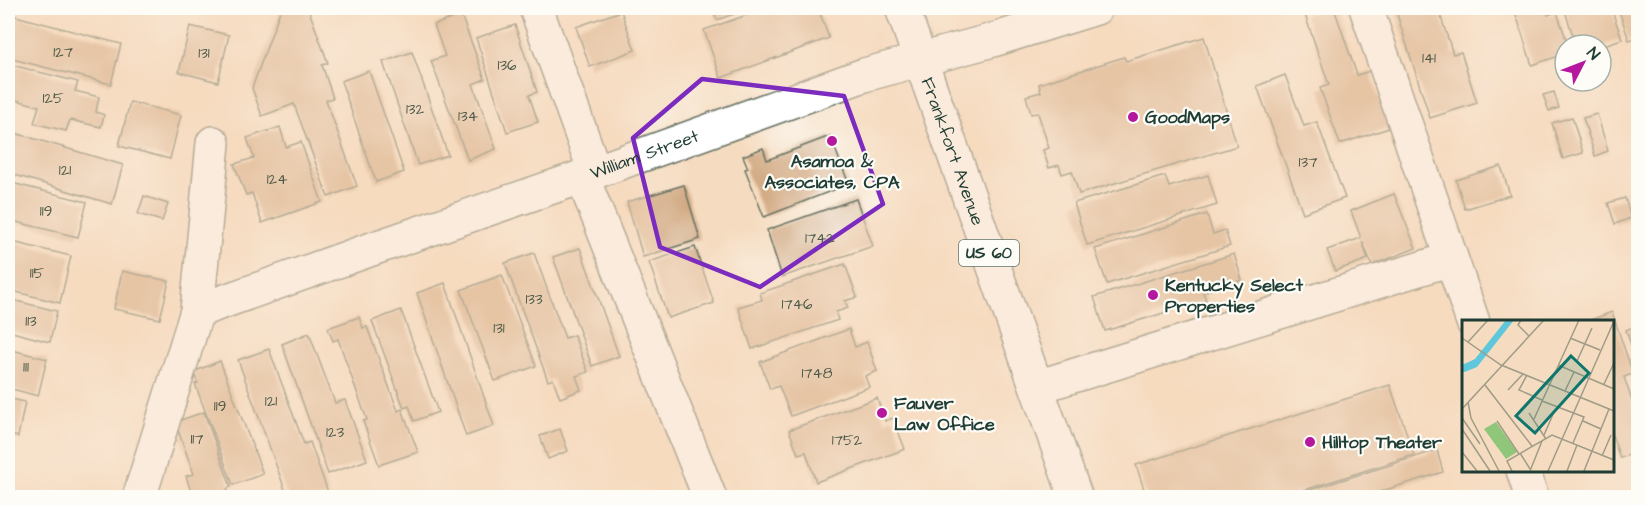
<svg xmlns="http://www.w3.org/2000/svg" width="1646" height="505" viewBox="0 0 1646 505" font-family="'Architects Daughter',sans-serif">
	<style>
		.building { fill: #d3ab85 }
		.lines { fill: none; stroke-linecap: round; stroke-linejoin: round }
		.minor-casing { stroke: #6a7465; stroke-width: 36 }
		.major-casing { stroke: #6a7465; stroke-width: 36 }
		.minor { stroke: #fff; stroke-width: 33 }
		.major { stroke: #fff; stroke-width: 33 }
		.marked { fill: none; stroke: #7b2cbf; stroke-width: 4.5; stroke-linejoin: round }
		.poi-dot { fill: #b5179e; stroke: #fdfcf7; stroke-width: 2 }
		.labels { text-anchor: middle; dominant-baseline: central; stroke-width: 4.5; stroke-linejoin: round; paint-order: stroke }
		.number-label { font-size: 15px; fill: #4c5848 }
		.shield { fill: #fdfcf7; stroke: #62766e; stroke-width: 1.5 }
		.shield-label { font-size: 16px; font-weight: bold; fill: #1f3d34 }
		.poi-label { font-size: 18px; font-weight: bold; fill: #1f3d34; stroke: #fdfcf7; text-anchor: start }
		.street-label { font-size: 18px; fill: #1f3d34; stroke: #fdfcf7 }
		.inset-road { fill: none; stroke: #9f9c87; stroke-width: 1.5 }
		.view { fill: #0f766e; fill-opacity: 0.15; stroke: #0f766e; stroke-width: 3 }
		.inset-edge { fill: none; stroke: #1f3d34; stroke-width: 3 }
	</style>
	<rect width="100%" height="100%" fill="#fdfcf7"/>
	<filter id="ink" filterUnits="userSpaceOnUse"><feTurbulence type="fractalNoise" baseFrequency=".0167" numOctaves="2"/><feDisplacementMap in="SourceGraphic" scale="12" xChannelSelector="R" yChannelSelector="G"/><feConvolveMatrix kernelMatrix="1 2 1 2 8 2 1 2 1" color-interpolation-filters="sRGB"/></filter>
	<filter id="wash" filterUnits="userSpaceOnUse"><feTurbulence type="fractalNoise" baseFrequency=".008" numOctaves="4" result="noise"/><feDisplacementMap in="SourceGraphic" scale="24" xChannelSelector="R" yChannelSelector="G"/><feGaussianBlur stdDeviation="1.35" result="paint"/><feColorMatrix in="noise" values="0 0 0 0 0 0 0 0 0 0 0 0 0 0 0 0 0 1.4 0 .05"/><feComposite in="paint" operator="in"/></filter>
	<g filter="url(#wash)">
		<rect width="100%" height="100%" fill="#f5dbbf"/>
		<g id="blocks">
			<g class="building">
				<path d="M281 8H308L328 63 322 65 333 98 326 100 357 186 328 197 294 104 262 116 252 88Z"/>
				<path d="M712 8H751L717 20Z"/>
				<path d="M767 8H818L829 38 721 78 704 30Z"/>
				<path d="M1327 8H1334L1357 75 1370 71 1389 128 1340 144 1320 88 1329 85 1305 15Z"/>
				<path d="M1395 8H1438L1453 54 1461 52 1477 103 1430 118Z"/>
				<path d="M1514 8H1546L1548 15 1557 12 1568 45H1565V54L1532 65Z"/>
				<path d="M1564 8H1611L1622 39 1601 46 1576 45Z"/>
				<path d="M1618 8H1638V37L1629 40Z"/>
				<path d="M621 11 635 50 590 67 576 27Z"/>
				<path d="M8 14 121 44 111 84 8 58Z"/>
				<path d="M461 15 485 79 473 84 496 149 468 160 431 61 445 56 434 25Z"/>
				<path d="M515 25 537 92 529 95 538 122 507 132 476 38Z"/>
				<path d="M190 26 229 35 218 82 179 72Z"/>
				<path d="M1204 37 1237 146 1079 194 1072 171 1062 174 1059 165 1049 168 1043 150 1049 148 1038 113 1031 114 1026 96 1041 92 1039 84 1124 57 1126 61Z"/>
				<path d="M412 52 448 155 418 165 383 62Z"/>
				<path d="M8 64 78 82 75 91 99 97 96 112 104 115 101 127 70 120 66 131 34 123 39 106 8 98Z"/>
				<path d="M369 71 404 172 376 182 341 81Z"/>
				<path d="M1285 75 1304 126 1317 122 1345 198 1303 213 1257 86Z"/>
				<path d="M1554 92 1559 108 1549 111 1543 95Z"/>
				<path d="M130 102 181 115 170 159 119 146Z"/>
				<path d="M1597 114 1608 151 1595 156 1583 118Z"/>
				<path d="M1572 117 1583 153 1563 159 1552 123Z"/>
				<path d="M280 127 286 147 301 142 322 202 262 223 252 193 246 195 234 164 254 158 247 138Z"/>
				<path d="M8 131 123 165 112 204 8 173Z"/>
				<path d="M830 136 849 184 764 217 745 169 748 168 743 156 763 148 767 160Z"/>
				<path d="M1501 166 1510 195 1465 209 1456 180Z"/>
				<path d="M1208 175 1217 205 1087 245 1074 203 1165 176 1169 187Z"/>
				<path d="M8 182 87 202 78 237 8 220Z"/>
				<path d="M684 185 700 239 643 257 627 202Z"/>
				<path d="M1394 194 1416 248 1372 265 1362 241 1368 259 1335 271 1327 250 1361 238 1351 211Z"/>
				<path d="M144 196 168 204 162 221 138 214Z"/>
				<path d="M1638 196V220L1630 198Z"/>
				<path d="M1625 198 1631 218 1615 224 1608 203Z"/>
				<path d="M856 199 873 246 782 277 767 230Z"/>
				<path d="M1207 214 1213 234 1225 230 1230 246 1107 284 1095 249Z"/>
				<path d="M8 241 71 256 60 303 8 290Z"/>
				<path d="M695 247 714 303 668 318 649 262Z"/>
				<path d="M580 248 619 356 592 366 553 257Z"/>
				<path d="M534 253 565 338 574 335 588 372 576 376 581 390 560 398 553 379 548 381 505 263Z"/>
				<path d="M1234 254 1242 280 1203 292 1206 300 1105 331 1094 297Z"/>
				<path d="M845 264 857 297 845 301 848 308 836 312 838 320 752 349 738 307 762 300 760 293Z"/>
				<path d="M122 271 169 281 160 319 114 309Z"/>
				<path d="M502 275 536 366 495 381 461 290Z"/>
				<path d="M445 283 494 426 466 436 417 293Z"/>
				<path d="M8 299 57 311 50 342 8 331Z"/>
				<path d="M401 310 438 412 414 421 409 406 404 408 372 321Z"/>
				<path d="M1612 312 1633 374 1624 377 1638 419V452L1620 458 1612 435V322H1585Z"/>
				<path d="M359 317 363 328 367 327 398 411 402 409 418 452 379 465 363 421 367 420 338 339 333 341 328 328Z"/>
				<path d="M1638 325V365L1626 330Z"/>
				<path d="M849 329 855 347 867 342 877 371 865 376 869 387 791 416 779 386 770 389 760 362Z"/>
				<path d="M309 333 335 403 345 400 367 460 328 474 282 344Z"/>
				<path d="M8 349 47 359 38 396 8 388Z"/>
				<path d="M269 349 304 444 310 442 329 495 322 498H288L238 360Z"/>
				<path d="M220 361 263 474 233 485 195 384 198 383 193 372Z"/>
				<path d="M1390 385 1414 455 1279 498H1147L1136 465Z"/>
				<path d="M8 398 25 402 18 437 8 434Z"/>
				<path d="M877 398 885 421 893 418 905 449 816 482 806 452 798 454 789 430Z"/>
				<path d="M204 412 231 487 227 489 230 498H193L186 476 194 474 175 422Z"/>
				<path d="M560 429 568 451 548 459 540 436Z"/>
				<path d="M1437 450 1443 472 1360 498H1285Z"/>
			</g>
		</g>
	</g>
	<g filter="url(#ink)">
		<use href="#blocks" fill-opacity="0" stroke="#6a7465" stroke-width="1.5"/>
		<g class="lines">
			<defs>
				<g id="minor">
					<path d="M536 8 595 172"/>
					<path d="M1366 8 1473 322"/>
					<path d="M582 176 710 498"/>
					<path id="s1" d="M197 311 369 250 567 182 864 75 993 40 1096 8"/>
					<path d="M1037 387 1451 259"/>
					<path d="M1523 470 1532 498"/>
					<path d="M139 498 197 311 213 143"/>
				</g>
				<g id="major">
					<path id="s2" d="M902 8 1076 498"/>
				</g>
			</defs>
			<use href="#minor" class="minor-casing"/>
			<use href="#major" class="major-casing"/>
			<use href="#minor" class="minor"/>
			<use href="#major" class="major"/>
		</g>
	</g>
	<path d="M0 0H1646V505H0ZM702 79 844 96 883 204 760 287 660 247 633 138Z" fill="#f5dbbf" fill-opacity=".55" fill-rule="evenodd"/>
	<path class="marked" d="M702 79 844 96 883 204 760 287 660 247 633 138Z"/>
	<g class="poi-dot">
		<circle cx="1133" cy="117" r="6"/>
		<circle cx="832" cy="141" r="6"/>
		<circle cx="1153" cy="295" r="6"/>
		<circle cx="882" cy="413" r="6"/>
		<circle cx="1310" cy="442" r="6"/>
	</g>
	<g class="labels">
		<g class="number-label">
			<text x="63" y="52">127</text>
			<text x="204" y="53">131</text>
			<text x="1429" y="58">141</text>
			<text x="507" y="65">136</text>
			<text x="53" y="98">125</text>
			<text x="415" y="109">132</text>
			<text x="468" y="116">134</text>
			<text x="1308" y="162">137</text>
			<text x="65" y="170">121</text>
			<text x="277" y="179">124</text>
			<text x="46" y="211">119</text>
			<text x="820" y="238">1742</text>
			<text x="37" y="273">115</text>
			<text x="534" y="299">133</text>
			<text x="797" y="304">1746</text>
			<text x="31" y="321">113</text>
			<text x="499" y="328">131</text>
			<text x="26" y="367">111</text>
			<text x="817" y="373">1748</text>
			<text x="271" y="401">121</text>
			<text x="220" y="406">119</text>
			<text x="335" y="432">123</text>
			<text x="197" y="439">117</text>
			<text x="847" y="440">1752</text>
		</g>
		<rect class="shield" x="959" y="240" width="60" height="26" rx="4.5"/>
		<g class="shield-label">
			<text x="989" y="253">US 60</text>
		</g>
		<g class="poi-label">
			<text x="1145" y="117">GoodMaps</text>
			<text x="832" y="161" text-anchor="middle">Asamoa &amp;<tspan x="832" dy="21">Associates, CPA</tspan></text>
			<text x="1165" y="285">Kentucky Select<tspan x="1165" dy="21">Properties</tspan></text>
			<text x="894" y="403">Fauver<tspan x="894" dy="21">Law Office</tspan></text>
			<text x="1322" y="442">Hilltop Theater</text>
		</g>
		<g class="street-label">
			<text stroke="none"><textPath href="#s2" startOffset="152">Frankfort Avenue</textPath></text>
			<text stroke="none"><textPath href="#s1" startOffset="474">William Street</textPath></text>
		</g>
	</g>
	<g transform="translate(1462 320)">
		<rect width="152" height="152" fill="#f5dbbf"/>
		<path d="M34 102 55 132 44 139 22 109Z" fill="#8fc679"/>
		<path d="M44 0H52L15 47 0 53V45L13 39Z" fill="#5fc7db"/>
		<path class="inset-road" d="M59 0 56 5 67 16M0 18 39 45 152 91M108 18 138 30M6 22 26 0M115 41 130 8M96 45 152 69M65 55 57 70 80 80M142 64 152 43M23 65 70 126M46 70 61 54M103 71 112 52M80 81 122 97 111 123M6 82 9 98 37 151M0 89 82 0M67 93 84 119M0 98 18 124M72 99 117 0M35 101 57 134M121 101 139 109M0 109 28 151M82 115 92 92M0 132 15 151M58 133 68 149M140 136 149 115M50 151 45 141 90 115 152 140M68 151 80 121M86 151 152 1M105 151 115 125M122 151 147 89"/>
		<path class="view" d="M109 36 127 53 73 113 54 96Z"/>
		<rect width="152" height="152" class="inset-edge"/>
	</g>
	<rect width="1646" height="505" fill="none" stroke="#fdfcf7" stroke-width="30"/>
	<g transform="translate(1583 63) rotate(48)"><circle r="28" fill="#fdfcf7" stroke="#a4b0a9" stroke-width="1.5"/>
	<path d="M0-4.5L10 22L0 15L-10 22Z" fill="#b5179e"/>
	<text y="-9" font-size="16" font-weight="bold" text-anchor="middle" fill="#1f3d34">N</text>
	</g>
</svg>
